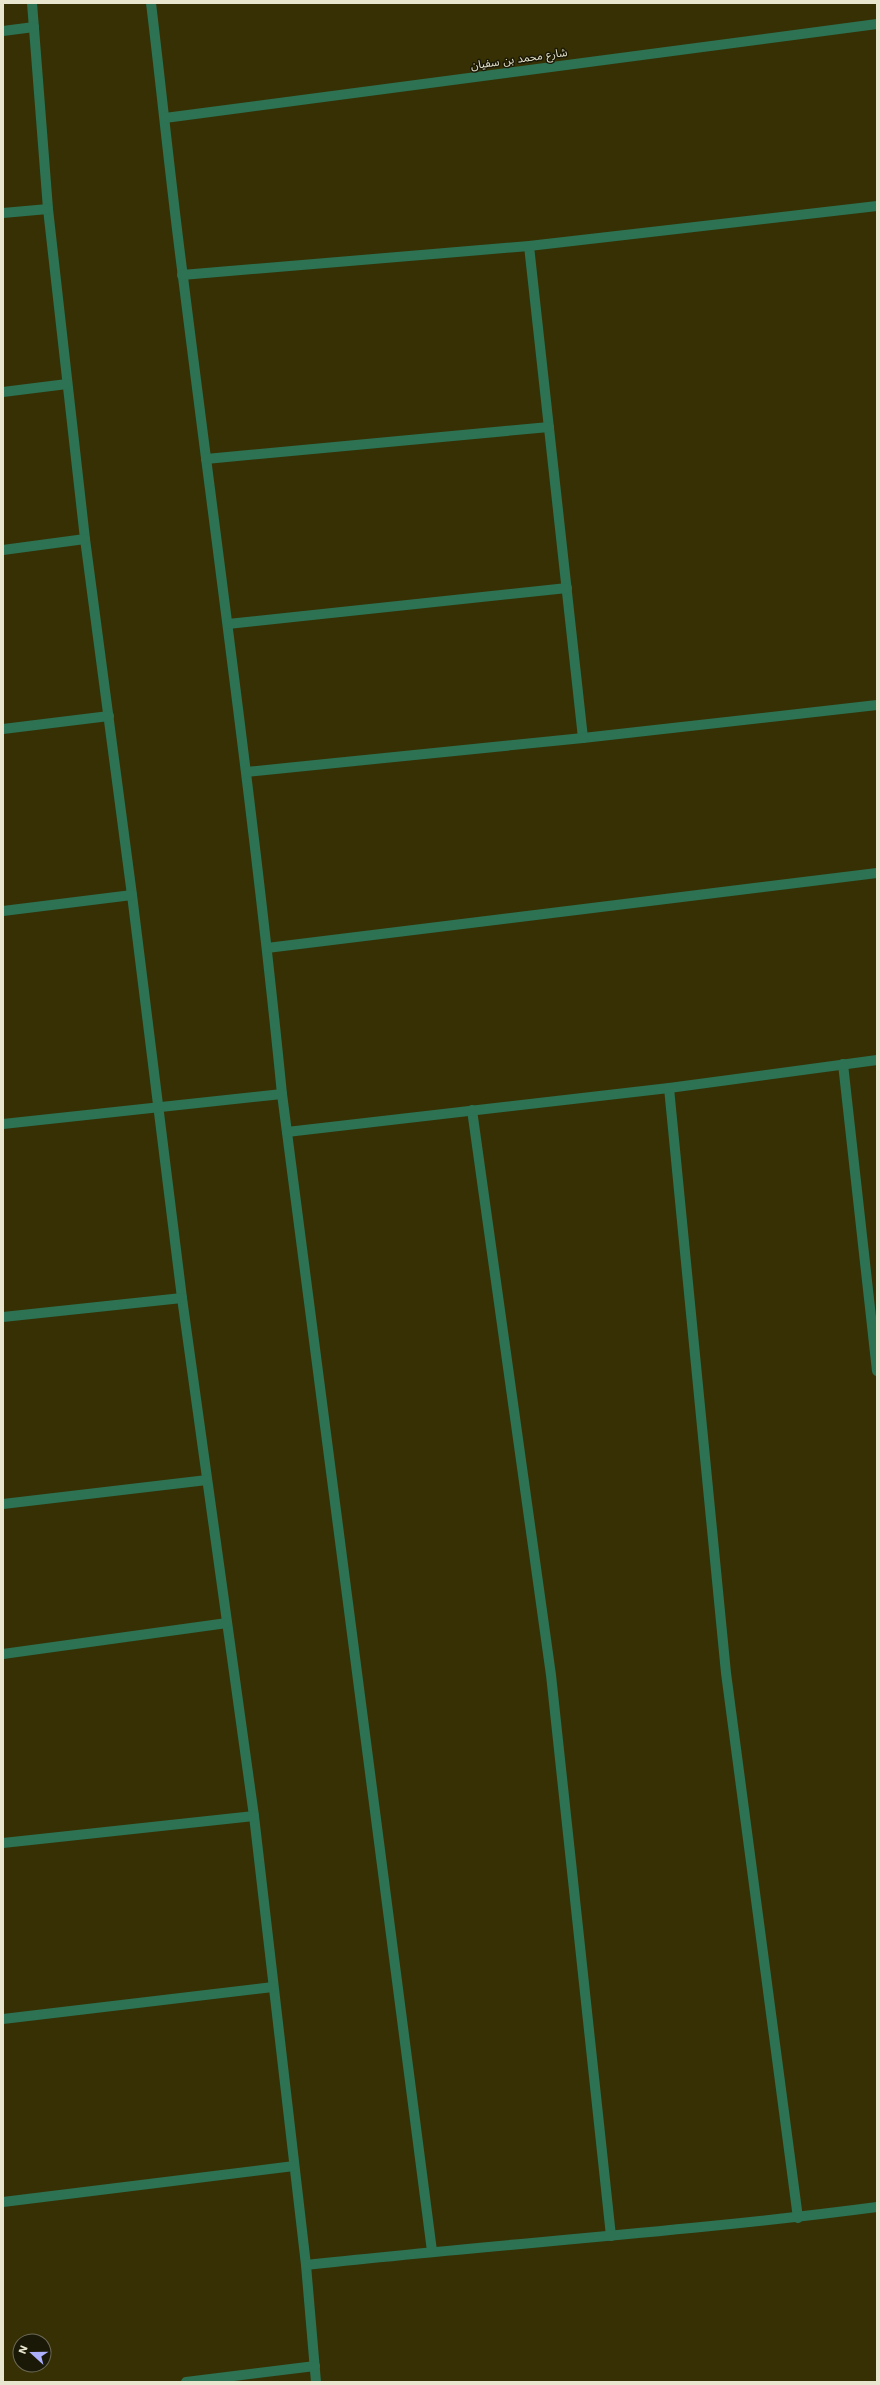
<svg xmlns="http://www.w3.org/2000/svg" width="880" height="2385" viewBox="0 0 880 2385" font-family="'Work Sans','Noto Sans Arabic',sans-serif">
	<style>
		.lines { fill: none; stroke-linecap: round; stroke-linejoin: round }
		.street { stroke: #2c7253; stroke-width: 10 }
		.labels { text-anchor: middle; dominant-baseline: central; stroke-width: 3; stroke-linejoin: round; paint-order: stroke }
		.street-label { font-size: 11px; fill: #e8e6cf; stroke: #1a1807 }
	</style>
	<rect width="100%" height="100%" fill="#363004"/>
	<g class="lines">
		<g class="street">
			<path d="M32 3 48 209 85 539 132 895 182 1298 254 1816 306 2265 316 2382"/>
			<path d="M151 3C162 94 171 186 183 277 217 550 255 821 282 1094L432 2251"/>
			<path d="M3 31 34 27"/>
			<path d="M165 118 877 24"/>
			<path d="M3 213 48 209"/>
			<path d="M529 246 583 738"/>
			<path d="M182 275 529 246 877 206"/>
			<path d="M3 392 67 384"/>
			<path d="M206 459 549 427"/>
			<path d="M3 550 85 539"/>
			<path d="M228 624 567 588"/>
			<path d="M3 729 109 716"/>
			<path d="M246 772 583 738 877 705"/>
			<path d="M3 911 132 895"/>
			<path d="M267 948 877 873"/>
			<path d="M843 1064 877 1371"/>
			<path d="M669 1088 726 1673 798 2218"/>
			<path d="M472 1110 551 1675 611 2236"/>
			<path d="M3 1124 282 1094"/>
			<path d="M287 1132 669 1088 877 1060"/>
			<path d="M3 1317 182 1298"/>
			<path d="M3 1504 207 1480"/>
			<path d="M3 1654 227 1623"/>
			<path d="M3 1843 254 1816"/>
			<path d="M3 2019 273 1987"/>
			<path d="M3 2202 294 2166"/>
			<path d="M306 2265C496 2244 687 2232 877 2207"/>
			<path d="M186 2382 315 2366"/>
		</g>
	</g>
	<g class="labels">
		<g class="street-label">
			<text transform="translate(519 59) rotate(-8)">شارع محمد بن سفيان</text>
		</g>
	</g>
	<rect width="880" height="2385" fill="none" stroke="#e8e6cf" stroke-width="8"/>
	<g transform="translate(32 2353) rotate(291)"><circle r="19" fill="#1a1807" stroke="#6c6a57"/>
	<path d="M0-3L7 15L0 10L-7 15Z" fill="#acaffb"/>
	<text y="-6" font-size="11" font-weight="bold" text-anchor="middle" fill="#e8e6cf">N</text>
	</g>
</svg>
